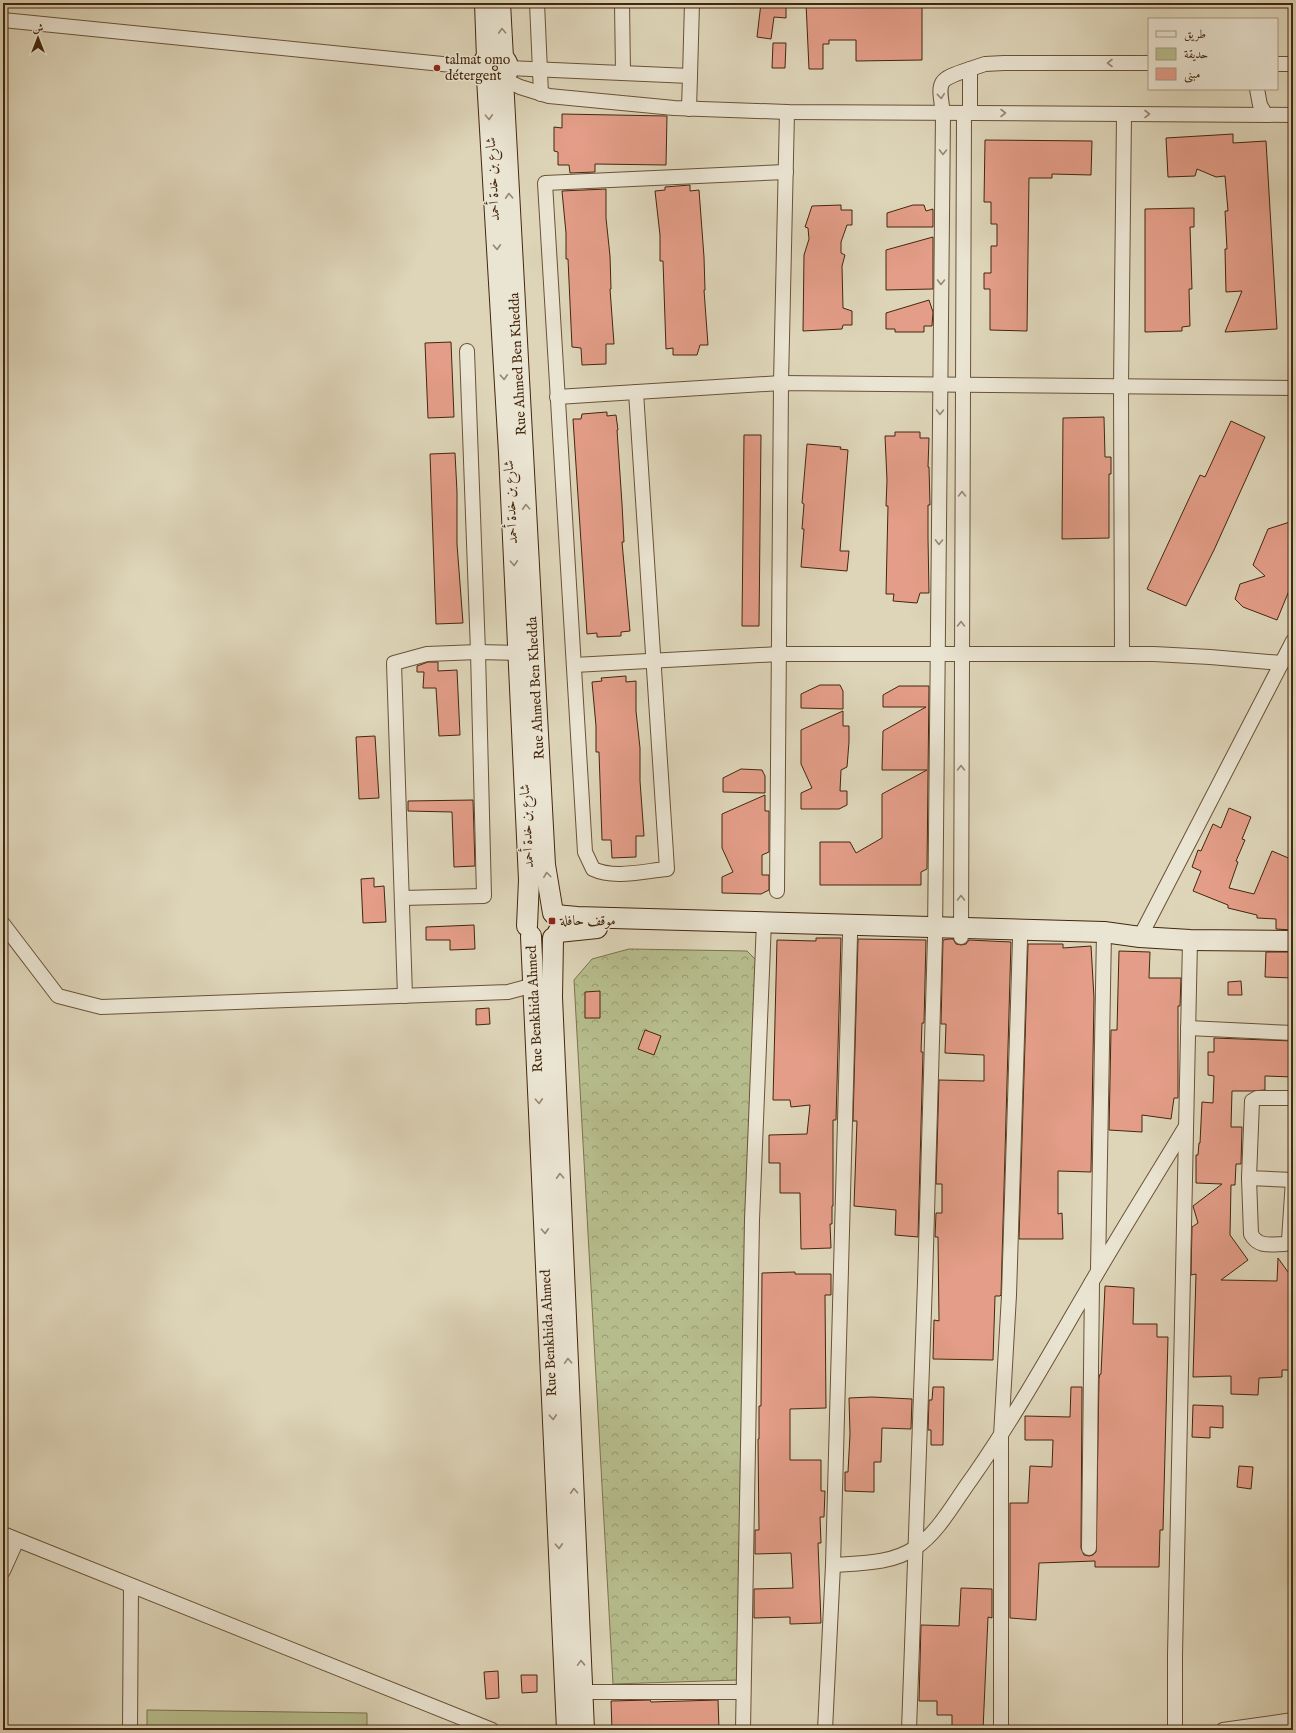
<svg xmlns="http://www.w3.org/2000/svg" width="1296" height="1733" viewBox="0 0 1296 1733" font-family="'IM FELL English',Amiri,serif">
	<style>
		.green { fill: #b6bc8c; stroke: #7d724c }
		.forest { fill: url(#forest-crowns); stroke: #7d724c }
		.building { fill: #e39d88; stroke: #44270c }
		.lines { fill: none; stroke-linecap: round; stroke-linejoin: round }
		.street-casing { stroke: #6a5237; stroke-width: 16 }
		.secondary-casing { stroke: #44270c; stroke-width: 22 }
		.street { stroke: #eae4d2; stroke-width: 14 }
		.secondary { stroke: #eae4d2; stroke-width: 20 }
		.oneway { stroke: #97866f }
		.poi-dot { fill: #8f2418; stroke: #eae4d2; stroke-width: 1.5 }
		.labels { text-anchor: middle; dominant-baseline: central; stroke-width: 3; stroke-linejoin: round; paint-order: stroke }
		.poi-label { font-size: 14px; fill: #44270c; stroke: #eae4d2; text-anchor: start }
		.street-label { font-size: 14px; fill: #44270c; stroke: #eae4d2 }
	</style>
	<defs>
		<pattern id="forest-crowns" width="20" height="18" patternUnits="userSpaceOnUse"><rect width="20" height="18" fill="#b6bc8c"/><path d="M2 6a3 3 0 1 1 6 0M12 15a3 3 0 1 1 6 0" fill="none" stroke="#969971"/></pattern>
	</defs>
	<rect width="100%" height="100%" fill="#ded5b9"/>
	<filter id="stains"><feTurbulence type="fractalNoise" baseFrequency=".005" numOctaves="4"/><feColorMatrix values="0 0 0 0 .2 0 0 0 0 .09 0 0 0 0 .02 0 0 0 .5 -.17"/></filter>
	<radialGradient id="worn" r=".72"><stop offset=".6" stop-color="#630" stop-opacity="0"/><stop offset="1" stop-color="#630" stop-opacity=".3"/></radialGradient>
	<path class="green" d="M147 1710 367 1713V1730H147Z"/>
	<path class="forest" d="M629 949 747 951 757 961 738 1680 613 1684 574 980 592 959Z"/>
	<g class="building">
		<path d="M761 3H786V18L774 17 771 39 757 37Z"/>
		<path d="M806 3H922V60L856 61V40H829V44H823V69H809Z"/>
		<path d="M773 43H786L785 68H772Z"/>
		<path d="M562 114 667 116 666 165 595 164V172L570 173 569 165H558V152L554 151V127L562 128Z"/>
		<path d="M1233 134V143L1266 141 1277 329 1225 332 1242 291 1226 292 1225 249H1227L1225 211H1228L1225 176 1216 177 1197 169 1195 176 1168 177 1166 138Z"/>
		<path d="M985 140 1092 141 1091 175 1052 174V178H1029L1027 331 990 330V289H984V273H991V246H997V224H991V202H984Z"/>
		<path d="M690 185V191L699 190 704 257 705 290H704L708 345H700L697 355H673V348L666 349 663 261H660V235L655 191 665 190V187Z"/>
		<path d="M606 189V218L610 256 611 289H610L614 344H606V364L582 365 581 348 572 347 568 259H566V233L562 191Z"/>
		<path d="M841 205V210H852V225H847L841 242V253L845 255 842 266 843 308 852 311V325H843L842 329 803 331 804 255 809 239 808 228 805 227 812 206Z"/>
		<path d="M913 205H924L926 211 933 209V227H887V213Z"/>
		<path d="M1194 208V227H1190L1192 289H1189L1190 326 1182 327V331L1145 332V209Z"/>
		<path d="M933 237V289L886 290V250Z"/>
		<path d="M929 300 933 312 932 326H924V332H895V329H886V313Z"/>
		<path d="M451 342 454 417 428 418 425 343Z"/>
		<path d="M607 412V416L616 415 618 430H617L622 504 624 542H622L630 631 621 632V636L597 637V633L587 634 573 419H581L582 414Z"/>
		<path d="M1104 417 1105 457H1111V474H1109V538L1062 539 1063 418Z"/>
		<path d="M1231 421 1265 437 1214 550 1186 606 1147 589 1200 475 1205 477Z"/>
		<path d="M895 432H920V438H929L928 467H929L930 505H928V538L929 593H920L917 603 893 601 894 594H886L888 506H886L887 480 885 436H895Z"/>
		<path d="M744 435H761L759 626H742Z"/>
		<path d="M807 444 841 447 840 449 848 450 840 551H849L847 571 801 567 804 529H802L804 504 802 503Z"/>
		<path d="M455 453 457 492V544L463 623 436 624 430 454Z"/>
		<path d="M1293 521V581L1277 620 1243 607 1235 599 1240 584 1265 576 1253 565 1268 529Z"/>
		<path d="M428 662H438V671L457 670 460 735 439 736 436 688H423L424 672H417V666Z"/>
		<path d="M626 676V682L636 681V711L640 748V781L644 836H636V857L612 858 611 840H602L599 752H596V726L592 682 602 681 601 678Z"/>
		<path d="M820 685H840L843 691V709L801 708V694Z"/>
		<path d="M899 686H929L927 869 921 872V885H820V842H850L856 853 882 838V794L927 770H882L883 731 926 707H883V695Z"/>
		<path d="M843 711V726H849V742L847 767 841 770 840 791H847V805L839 809H801V793L812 788 801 764V730Z"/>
		<path d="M375 736 379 798 359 799 356 737Z"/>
		<path d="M741 769 762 770 765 776V793L723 792V778Z"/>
		<path d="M765 795V811H769V852L762 855V875H769V890L761 894 722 893V877L733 872 722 848V814Z"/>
		<path d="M473 800 475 866 454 867 452 812 408 811V801Z"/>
		<path d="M1229 808 1251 817 1242 839 1245 840 1236 861 1238 862 1229 888 1254 894 1272 851 1293 860V930L1276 929V919L1257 918V915L1228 908V905L1193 891 1201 871 1192 867 1198 850 1201 851 1213 824 1221 828Z"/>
		<path d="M374 878V887L384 886 386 922 363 923 361 879Z"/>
		<path d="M474 925 475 949 450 950V940H426V927Z"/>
		<path d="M816 938H841L836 1120H833V1206H832V1224H830L831 1248 801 1249 800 1193H780V1163H769V1135L807 1134 810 1105 791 1107 790 1100H773L777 940 816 941Z"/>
		<path d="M858 939 926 940 924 1023H922L921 1052H923L918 1237 895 1235 896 1210 854 1206 857 1121H853Z"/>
		<path d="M949 939H953L956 944 961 945 966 944 969 940 1011 942 1001 1295 1000 1296H995L993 1360 933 1359 934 1320 939 1321 938 1237H935L936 1213H942V1184H936L939 1080 984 1081V1055L945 1053 946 1024H941L943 940Z"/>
		<path d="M1028 944H1063V948L1091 946 1094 998 1091 1172 1058 1171V1214L1062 1213 1063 1239H1019Z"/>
		<path d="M1119 951 1150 952 1149 978H1181L1180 1006H1178V1098H1174L1171 1119 1142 1115V1132L1109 1130 1111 1030H1117Z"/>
		<path d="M1266 952H1293V978L1265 977Z"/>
		<path d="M1241 981 1242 995H1228V982Z"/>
		<path d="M600 991V1018H585V992Z"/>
		<path d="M489 1008 490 1024 476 1025V1009Z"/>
		<path d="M645 1030 661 1036 654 1055 638 1049Z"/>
		<path d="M1214 1038 1293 1041V1077L1265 1076V1090L1252 1091H1232L1231 1127H1242L1241 1164H1236L1235 1185H1231L1230 1235 1248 1260 1221 1280 1277 1281 1278 1258 1293 1279 1291 1370H1282V1377L1259 1378 1258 1395 1231 1394V1376L1193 1377 1196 1274 1191 1275 1192 1227 1198 1223 1193 1206 1222 1184 1196 1183V1155H1198L1199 1143H1200L1202 1102 1213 1103 1214 1076 1208 1075V1052H1214Z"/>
		<path d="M795 1272V1274H831V1295H825L826 1408 790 1409V1460H821V1491H825L824 1517H820L821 1543H818L821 1623 790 1624V1617L754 1618V1589L793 1588 791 1553 755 1554V1530H759L758 1439H759V1406H761L762 1273Z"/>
		<path d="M1105 1286 1134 1288 1133 1324H1157V1337H1168L1163 1530H1160L1159 1567H1095V1561L1039 1563 1036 1620 1010 1618V1503H1028L1030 1466 1052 1467 1053 1440H1025V1416L1070 1417 1071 1387H1082L1081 1548 1084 1555 1089 1556 1093 1555 1096 1552 1099 1378 1100 1374H1101Z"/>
		<path d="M933 1387H944L943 1445H931V1430H928L929 1400H932Z"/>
		<path d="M872 1397 912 1399 911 1429 882 1428 881 1462H874V1492L845 1491V1472H848L850 1434 849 1398Z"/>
		<path d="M1193 1405 1223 1406V1428L1210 1427V1438L1192 1437Z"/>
		<path d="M1239 1466 1253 1467 1251 1489 1237 1487Z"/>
		<path d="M961 1588 992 1589V1618L988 1617 983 1730H952V1715H937V1701H919L921 1625 959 1626Z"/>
		<path d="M498 1671 499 1698 486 1699 484 1672Z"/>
		<path d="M521 1675H537V1692L522 1693Z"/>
		<path d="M650 1700 651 1702 718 1700 719 1729 612 1730 611 1701Z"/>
	</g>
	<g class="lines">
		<defs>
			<g id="street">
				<path d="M537 3 541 94"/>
				<path d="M622 3 623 73"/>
				<path d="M3 20 482 68"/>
				<path d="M1277 64H1293"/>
				<path d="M508 68 690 76 692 3"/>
				<path d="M503 79 520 87 549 96 674 108 787 112 1293 115"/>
				<path d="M1257 89 1260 105 1266 115"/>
				<path d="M689 109 690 76"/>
				<path d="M970 113V69L985 64 1004 63H1149"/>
				<path d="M636 392 667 869C644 871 614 879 593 869L585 852 545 183 786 172"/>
				<path d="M557 397 781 383 1293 388"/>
				<path d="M1122 654 1121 387 1124 114"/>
				<path d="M574 665 779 654H1154L1210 657 1282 663"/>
				<path d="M777 891 781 383 787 112"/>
				<path d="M402 898 484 896 478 652 467 351"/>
				<path d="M3 924 58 996 101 1007 508 992 534 985"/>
				<path d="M961 937 964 113"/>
				<path d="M1140 937 1293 641"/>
				<path d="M405 996 394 663 427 654 478 652 518 653"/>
				<path d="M1188 1028 1293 1033"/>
				<path d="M1293 1098H1257L1252 1101 1249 1178 1293 1180"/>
				<path d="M1249 1178 1251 1234C1258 1248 1272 1244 1285 1244L1289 1240 1293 1180"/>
				<path d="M1098 1270 1104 932"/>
				<path d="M3 1534 492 1730"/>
				<path d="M1089 1548 1092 1282"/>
				<path d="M833 1565C861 1563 891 1564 915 1548 939 1532 955 1501 972 1478 1014 1418 1049 1355 1086 1292 1118 1236 1153 1181 1186 1126"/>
				<path d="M3 1571 17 1540"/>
				<path d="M582 1692H743"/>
				<path d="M130 1730 131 1586"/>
				<path d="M743 1730 752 1220 764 921"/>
				<path d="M825 1730 833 1565 850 935"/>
				<path d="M909 1730 925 1282 935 937 943 113C938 80 937 80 970 69"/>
				<path d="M1001 1730V1436L1009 1295 1020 939"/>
				<path d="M1175 1730V1655L1190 940"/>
				<path d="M1223 1730 1293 1720"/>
			</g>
			<g id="secondary">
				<path d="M485 3 487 58"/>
				<path d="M500 3 503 58"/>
				<circle cx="495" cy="68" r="13"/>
				<path d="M487 78 509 453 529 880 527 926"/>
				<path d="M503 79 545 865 553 913"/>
				<path d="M555 915 577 917 1104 932 1140 937 1190 940 1293 941"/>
				<path d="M558 932 597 928"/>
				<path d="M531 936 567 1730"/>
				<path d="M553 938 552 997 584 1730"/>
			</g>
		</defs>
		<use href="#street" class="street-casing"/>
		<use href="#secondary" class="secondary-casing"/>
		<use href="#street" class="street"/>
		<use href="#secondary" class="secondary"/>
	</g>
	<defs><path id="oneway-chevron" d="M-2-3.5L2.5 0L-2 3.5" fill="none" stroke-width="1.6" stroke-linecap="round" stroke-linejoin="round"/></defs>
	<g class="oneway">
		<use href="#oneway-chevron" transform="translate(502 31) rotate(-93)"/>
		<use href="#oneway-chevron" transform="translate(1110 63) rotate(180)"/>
		<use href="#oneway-chevron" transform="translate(941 96) rotate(84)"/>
		<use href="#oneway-chevron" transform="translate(1003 113)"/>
		<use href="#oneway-chevron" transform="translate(1147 114)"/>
		<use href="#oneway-chevron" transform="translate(489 117) rotate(87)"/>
		<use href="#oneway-chevron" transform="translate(943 152) rotate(91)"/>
		<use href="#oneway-chevron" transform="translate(509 196) rotate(-93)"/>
		<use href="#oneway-chevron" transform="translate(497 247) rotate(87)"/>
		<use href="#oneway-chevron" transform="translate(941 282) rotate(91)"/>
		<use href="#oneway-chevron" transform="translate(504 377) rotate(87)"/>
		<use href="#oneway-chevron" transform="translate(940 412) rotate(91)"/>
		<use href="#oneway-chevron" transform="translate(962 494) rotate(-90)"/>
		<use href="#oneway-chevron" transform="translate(526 507) rotate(-93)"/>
		<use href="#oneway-chevron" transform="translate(939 542) rotate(91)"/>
		<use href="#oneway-chevron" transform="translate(514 563) rotate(87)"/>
		<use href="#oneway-chevron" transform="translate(961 624) rotate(-90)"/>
		<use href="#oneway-chevron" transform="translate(961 768) rotate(-90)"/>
		<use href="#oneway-chevron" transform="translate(547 875) rotate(-97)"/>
		<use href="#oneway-chevron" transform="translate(961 898) rotate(-90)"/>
		<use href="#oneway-chevron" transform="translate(539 1101) rotate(87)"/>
		<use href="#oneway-chevron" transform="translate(560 1176) rotate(-93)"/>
		<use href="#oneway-chevron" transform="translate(545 1231) rotate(87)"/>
		<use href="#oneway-chevron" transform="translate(568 1361) rotate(-93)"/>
		<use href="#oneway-chevron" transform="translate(553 1417) rotate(87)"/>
		<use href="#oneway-chevron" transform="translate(574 1491) rotate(-93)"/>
		<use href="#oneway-chevron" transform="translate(559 1546) rotate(87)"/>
		<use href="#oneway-chevron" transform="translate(581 1663) rotate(-92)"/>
	</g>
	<g class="poi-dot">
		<circle cx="437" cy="68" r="4"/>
		<rect x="548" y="917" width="8" height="8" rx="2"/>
	</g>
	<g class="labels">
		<g class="poi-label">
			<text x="445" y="60">talmat omo<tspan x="445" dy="16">détergent</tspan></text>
			<text x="560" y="921">موقف حافلة</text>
		</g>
		<g class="street-label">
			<text transform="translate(493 179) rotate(-93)">شارع بن خدة أحمد</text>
			<text transform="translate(518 364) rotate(-93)">Rue Ahmed Ben Khedda</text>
			<text transform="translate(511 502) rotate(-93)">شارع بن خدة أحمد</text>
			<text transform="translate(536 688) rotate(-93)">Rue Ahmed Ben Khedda</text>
			<text transform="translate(527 826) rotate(-93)">شارع بن خدة أحمد</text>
			<text transform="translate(535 1009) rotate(-93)">Rue Benkhida Ahmed</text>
			<text transform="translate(549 1333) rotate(-93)">Rue Benkhida Ahmed</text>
		</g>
	</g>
	<rect width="1296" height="1733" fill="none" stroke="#ded5b9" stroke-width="16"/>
	<rect x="4" y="4" width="1288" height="1725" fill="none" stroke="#44270c" stroke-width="2"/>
	<rect x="8" y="8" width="1280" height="1717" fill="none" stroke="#44270c"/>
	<rect x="1148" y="18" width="130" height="72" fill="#eae4d2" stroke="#a89883"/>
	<rect x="1156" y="31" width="20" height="6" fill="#eae4d2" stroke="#a89883"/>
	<text x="1184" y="38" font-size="12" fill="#44270c">طريق</text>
	<rect x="1156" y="48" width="20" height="12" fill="#b6bc8c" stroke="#a89883"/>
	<text x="1184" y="58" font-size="12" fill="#44270c">حديقة</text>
	<rect x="1156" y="68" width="20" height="12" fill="#e39d88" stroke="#a89883"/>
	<text x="1184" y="78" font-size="12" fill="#44270c">مبنى</text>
	<g transform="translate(38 38)" stroke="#eae4d2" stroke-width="3" paint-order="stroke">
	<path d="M0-3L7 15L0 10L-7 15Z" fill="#44270c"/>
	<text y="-6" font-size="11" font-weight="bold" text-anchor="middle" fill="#44270c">ش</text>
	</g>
	<rect width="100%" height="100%" filter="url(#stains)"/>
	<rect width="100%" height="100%" fill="url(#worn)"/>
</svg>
